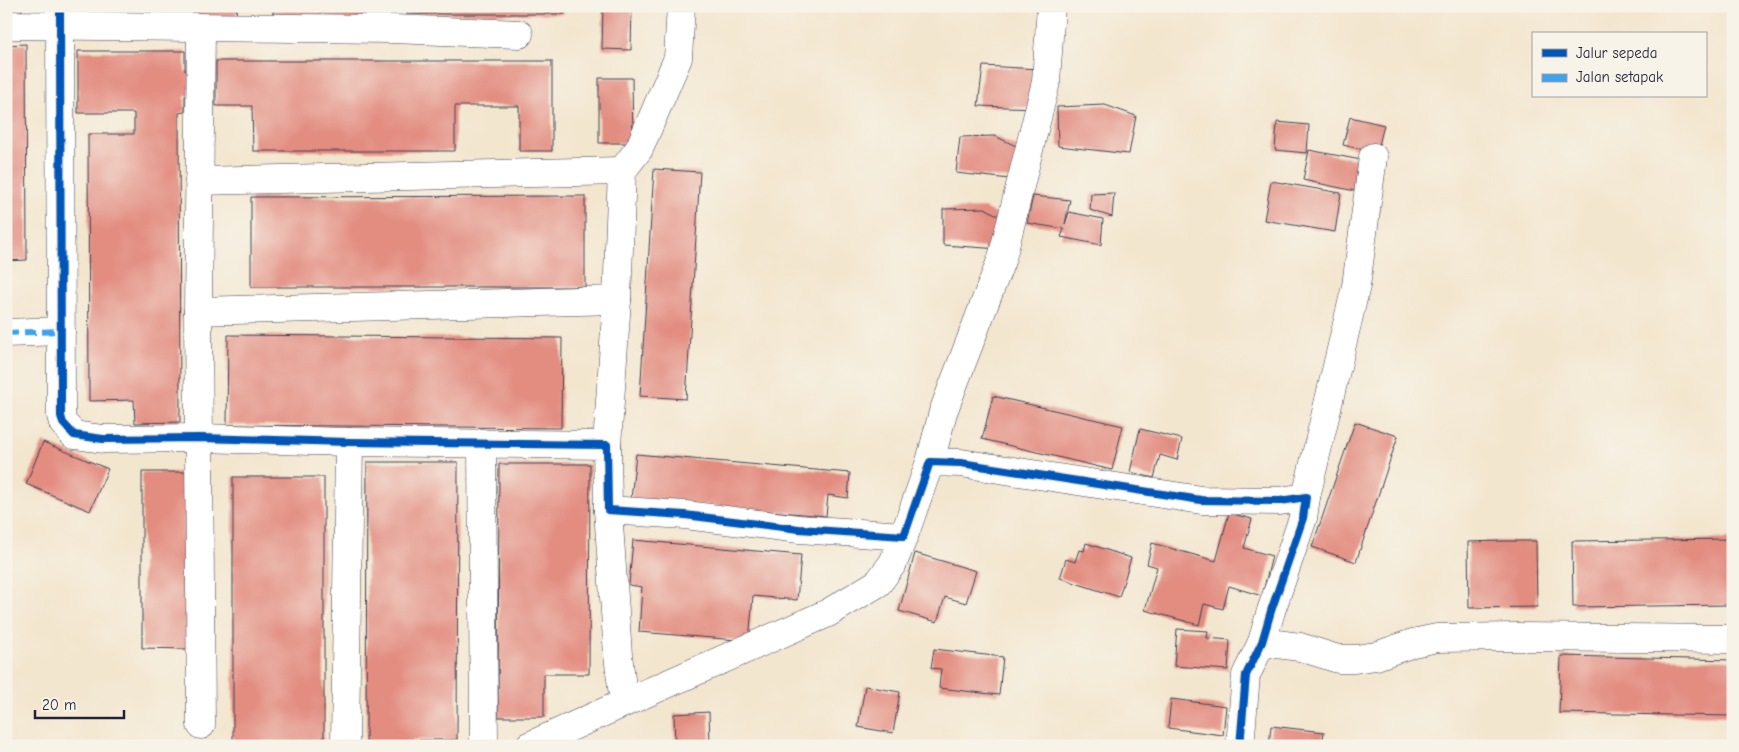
<svg xmlns="http://www.w3.org/2000/svg" width="1739" height="752" viewBox="0 0 1739 752" font-family="'Comic Neue',sans-serif">
	<style>
		.building { fill: #e38d81 }
		.lines { fill: none; stroke-linecap: round; stroke-linejoin: round }
		.minor-casing { stroke: #413f51; stroke-width: 29 }
		.minor { stroke: #fff; stroke-width: 28 }
		.quiet { stroke: #3ea2ec; stroke-width: 6; stroke-dasharray: 12 6; stroke-linecap: butt }
		.cycleway-casing { stroke: #f7f3e8; stroke-width: 11 }
		.cycleway { stroke: #0057b8; stroke-width: 8 }
	</style>
	<rect width="100%" height="100%" fill="#f7f3e8"/>
	<filter id="ink" filterUnits="userSpaceOnUse"><feTurbulence type="fractalNoise" baseFrequency=".02" numOctaves="2"/><feDisplacementMap in="SourceGraphic" scale="10" xChannelSelector="R" yChannelSelector="G"/><feConvolveMatrix kernelMatrix="1 2 1 2 8 2 1 2 1" color-interpolation-filters="sRGB"/></filter>
	<filter id="wash" filterUnits="userSpaceOnUse"><feTurbulence type="fractalNoise" baseFrequency=".0096" numOctaves="4" result="noise"/><feDisplacementMap in="SourceGraphic" scale="20" xChannelSelector="R" yChannelSelector="G"/><feGaussianBlur stdDeviation="1.12" result="paint"/><feColorMatrix in="noise" values="0 0 0 0 0 0 0 0 0 0 0 0 0 0 0 0 0 1.4 0 .05"/><feComposite in="paint" operator="in"/></filter>
	<g filter="url(#wash)">
		<rect width="100%" height="100%" fill="#f3e6cf"/>
		<g id="blocks">
			<g class="building">
				<path d="M6 6H22L21 17H6Z"/>
				<path d="M72 6H114V19L73 20Z"/>
				<path d="M162 6H236L237 19 162 20Z"/>
				<rect x="273" y="6" width="91" height="18"/>
				<rect x="407" y="6" width="157" height="8"/>
				<path d="M603 6H632L631 50 602 49Z"/>
				<path d="M26 44 27 260 6 261V45Z"/>
				<path d="M78 51H185V71H194V96H185V112L179 113 180 422 135 423 134 400 89 401 88 134H134V113H78Z"/>
				<path d="M216 61H552V151H519V106H455V151H253L252 106H216Z"/>
				<path d="M983 66 1039 69 1036 108 978 106Z"/>
				<path d="M599 78H632L633 143H599Z"/>
				<path d="M1105 105 1136 116 1129 154 1058 146 1057 107Z"/>
				<path d="M1350 117 1384 125 1377 153 1343 145Z"/>
				<path d="M1277 122 1309 125 1307 153 1275 150Z"/>
				<path d="M995 136 1022 149 1019 180 956 173 960 137Z"/>
				<path d="M1309 150 1361 160 1355 191 1303 180Z"/>
				<path d="M654 169 700 172 686 399 640 396Z"/>
				<path d="M1271 181 1341 193 1335 232 1264 220Z"/>
				<path d="M1114 193 1112 217 1090 210 1091 194Z"/>
				<path d="M585 196V287H251V197Z"/>
				<path d="M1033 196 1070 200 1065 224 1069 212 1103 219 1101 245 1061 237 1064 229 1027 223Z"/>
				<path d="M985 208 1002 218 1000 249 943 245V209Z"/>
				<path d="M228 335 562 338 561 428 227 425Z"/>
				<path d="M993 396 1123 426 1112 470 982 439Z"/>
				<path d="M1355 422 1398 436 1356 562 1312 547Z"/>
				<path d="M1140 429 1182 439 1177 460 1160 455 1154 478 1130 472Z"/>
				<path d="M43 442 108 469 90 511 26 484Z"/>
				<path d="M636 454 850 473 848 498 828 495 826 516 631 499Z"/>
				<path d="M367 462H458L457 740H412V746H366Z"/>
				<path d="M499 464H590L589 674H544V717H498Z"/>
				<path d="M142 472H188L187 649 142 648Z"/>
				<rect x="233" y="477" width="91" height="269"/>
				<path d="M1229 513 1252 519 1244 548 1272 556 1262 596 1229 586 1223 609 1204 604 1199 625 1145 610 1157 567 1147 564 1152 543 1216 561Z"/>
				<path d="M1733 539V605L1573 607 1572 541Z"/>
				<path d="M633 540 801 555 797 600 753 596 749 641 639 632 642 587 629 585Z"/>
				<path d="M1503 541H1536L1537 607 1469 608 1468 542Z"/>
				<path d="M1086 543 1131 558 1119 597 1060 578 1066 559 1075 562 1079 550 1084 551Z"/>
				<path d="M915 553 976 571 966 603 945 597 937 622 899 611Z"/>
				<path d="M1177 629 1208 631 1207 638 1230 640 1228 670 1174 666Z"/>
				<path d="M934 649 1003 657 999 695 939 688 941 669 931 668Z"/>
				<path d="M1561 656 1733 660V716L1559 713Z"/>
				<path d="M865 686 900 692 893 733 858 727Z"/>
				<path d="M1171 699 1226 706 1223 735 1168 728Z"/>
				<path d="M709 712 710 746H675L674 714Z"/>
				<path d="M1271 726 1324 732 1322 746H1269Z"/>
			</g>
		</g>
	</g>
	<g filter="url(#ink)">
		<use href="#blocks" fill-opacity="0" stroke="#413f51" stroke-width="1"/>
		<g class="lines">
			<defs>
				<g id="minor">
					<path d="M60 6 61 416 63 423 74 435 103 439 200 438 349 442 607 445 608 510 685 515 799 529 904 536 930 462 961 463 1201 500 1280 501 1306 497 1303 518 1271 611 1262 642 1246 675 1240 746"/>
					<path d="M6 25 392 29 519 34"/>
					<path d="M199 181 622 171"/>
					<path d="M198 311 617 300"/>
					<path d="M6 333 61 331"/>
					<path d="M482 443 484 746"/>
					<path d="M607 445 617 300 622 171 639 149 678 58 681 6"/>
					<path d="M930 462 943 412 1002 258 1046 82 1051 6"/>
					<path d="M1306 497 1356 286 1373 157"/>
					<path d="M1262 642 1300 647 1338 659H1355L1376 656 1413 643 1437 638 1518 637 1733 639"/>
					<path d="M624 703 828 613 878 583 893 563 904 536"/>
					<path d="M201 725 198 311 201 28"/>
					<path d="M345 746 349 442"/>
					<path d="M529 746 624 703 618 655 608 510"/>
				</g>
			</defs>
			<use href="#minor" class="minor-casing"/>
			<use href="#minor" class="minor"/>
			<path class="quiet" d="M6 333 61 331"/>
			<defs>
				<path id="cycleway" d="M60 6 61 416 63 423 74 435 103 439 200 438 349 442 607 445 608 510 685 515 799 529 904 536 930 462 961 463 1201 500 1280 501 1306 497 1303 518 1271 611 1262 642 1246 675 1240 746"/>
			</defs>
			<use href="#cycleway" class="cycleway-casing"/>
			<use href="#cycleway" class="cycleway"/>
		</g>
	</g>
	<rect width="1739" height="752" fill="none" stroke="#f7f3e8" stroke-width="25"/>
	<rect x="1532" y="32" width="175" height="65" fill="#f7f3e8" stroke="#a29fa3"/>
	<rect x="1542" y="49" width="25" height="8" fill="#0057b8" stroke="#a29fa3"/>
	<text x="1576" y="58" font-size="15" fill="#22223b">Jalur sepeda</text>
	<rect x="1542" y="74" width="25" height="8" fill="#3ea2ec" stroke="#a29fa3"/>
	<text x="1576" y="82" font-size="15" fill="#22223b">Jalan setapak</text>
	<path d="M35 710v8h89v-8" fill="none" stroke="#22223b" stroke-width="2.5"/>
	<text x="42" y="710" font-size="15" fill="#22223b" stroke="#f7f3e8" stroke-width="4" paint-order="stroke">20 m</text>
</svg>
